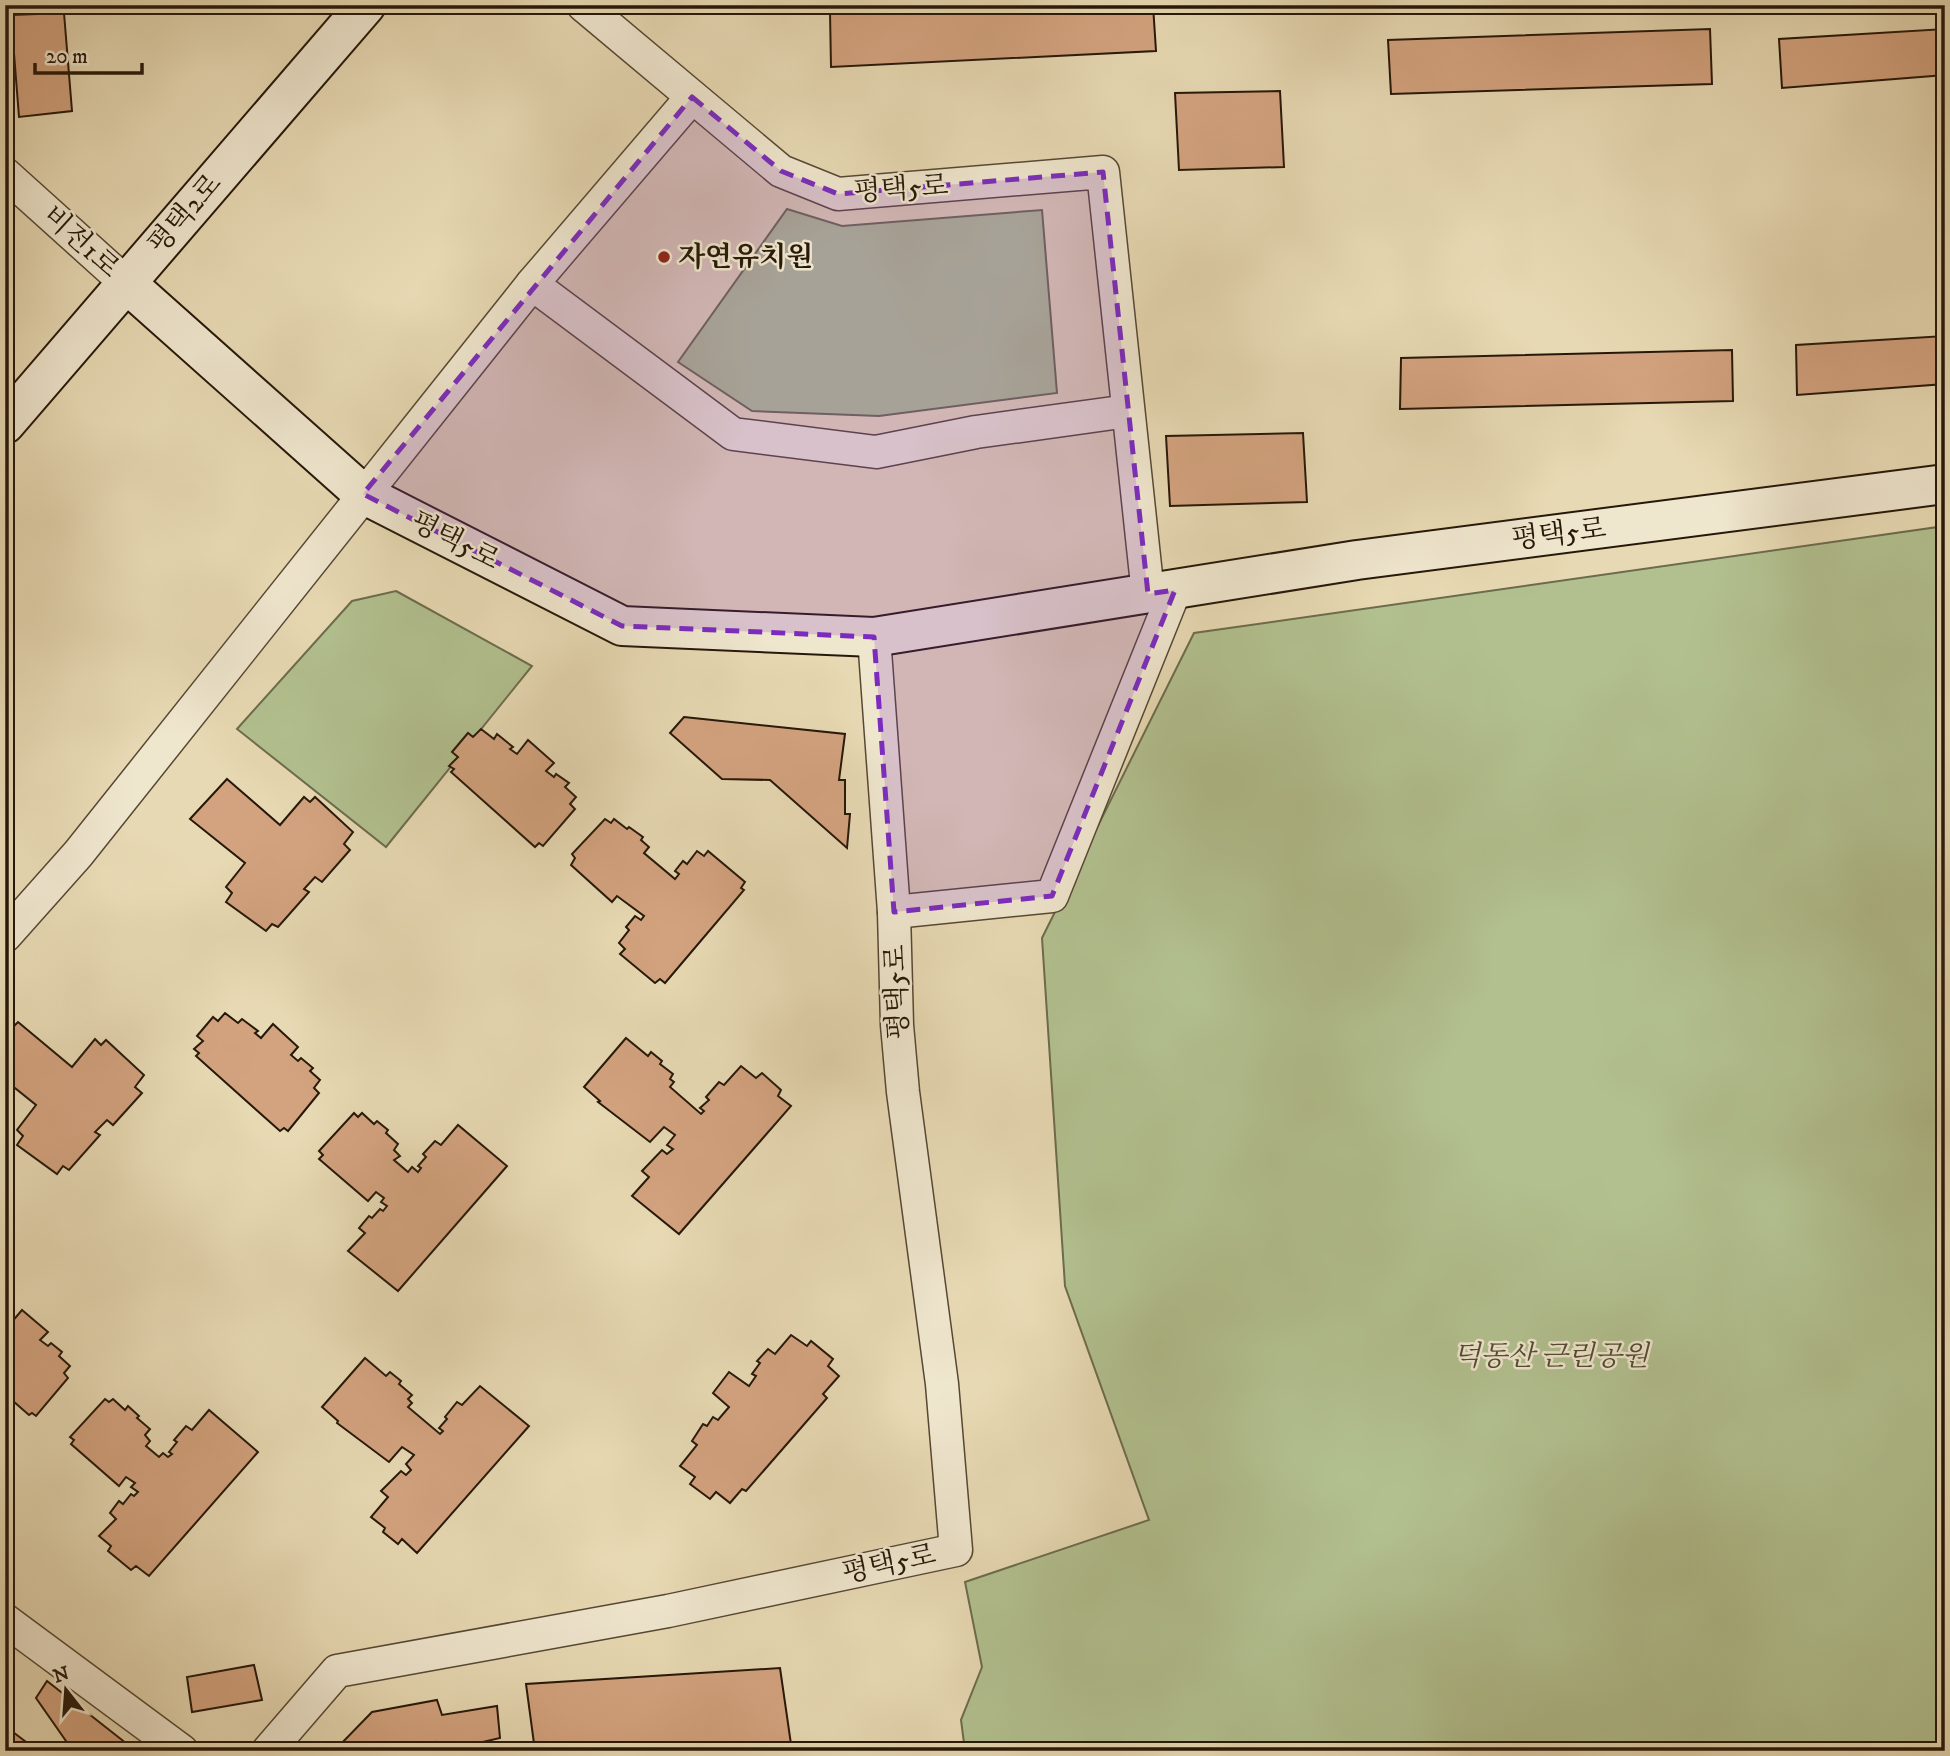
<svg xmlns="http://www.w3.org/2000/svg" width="1950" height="1756" viewBox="0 0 1950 1756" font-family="'IM FELL DW Pica','Noto Serif KR',serif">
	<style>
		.green { fill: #b2c08f; stroke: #6c6c4c; stroke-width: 2 }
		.building { fill: #d3a37f; stroke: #261809; stroke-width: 2 }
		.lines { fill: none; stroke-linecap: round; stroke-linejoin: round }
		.street-casing { stroke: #564834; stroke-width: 35 }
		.secondary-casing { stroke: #261809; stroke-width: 42 }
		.street { stroke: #efe6ce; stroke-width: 32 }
		.secondary { stroke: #efe6ce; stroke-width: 38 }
		.marked { fill: #7b2cbf; fill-opacity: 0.2; stroke: #7b2cbf; stroke-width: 5; stroke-dasharray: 14 9; stroke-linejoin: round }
		.poi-dot { fill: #8f2418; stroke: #efe6ce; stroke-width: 2.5 }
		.labels { text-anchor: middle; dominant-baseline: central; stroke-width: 5; stroke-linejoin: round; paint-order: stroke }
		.street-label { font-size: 28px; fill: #261809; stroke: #efe6ce }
		.poi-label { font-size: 28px; font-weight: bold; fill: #261809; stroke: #efe6ce; text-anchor: start }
		.park-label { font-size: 28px; font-style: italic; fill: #504a31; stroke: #efe6ce }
	</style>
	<rect width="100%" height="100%" fill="#e7d9b3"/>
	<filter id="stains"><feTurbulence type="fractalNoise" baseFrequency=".00286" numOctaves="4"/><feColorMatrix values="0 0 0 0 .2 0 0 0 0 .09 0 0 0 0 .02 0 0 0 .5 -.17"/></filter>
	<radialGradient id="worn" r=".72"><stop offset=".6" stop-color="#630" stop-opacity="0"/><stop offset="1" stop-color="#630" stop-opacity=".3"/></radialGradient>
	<g class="green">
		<path d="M787 209 842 226 1042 210 1057 393 879 416 752 411 678 362Z"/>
		<path d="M1945 526V1751H965L961 1720 982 1667 965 1582 1149 1520 1065 1286 1042 938 1194 633Z"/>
		<path d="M396 591 532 666 386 847 237 729 352 601Z"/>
	</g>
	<g class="building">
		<path d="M1005 5H1153L1156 51 831 67 830 12Z"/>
		<path d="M64 13 72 111 19 117 11 15Z"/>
		<path d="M1710 29 1712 84 1391 94 1388 40Z"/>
		<path d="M1945 29V75L1782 88 1779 39Z"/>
		<path d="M1280 91 1284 167 1179 170 1175 93Z"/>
		<path d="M1945 336V384L1797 395 1796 345Z"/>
		<path d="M1732 350 1733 401 1400 409 1401 358Z"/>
		<path d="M1303 433 1307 502 1170 506 1166 436Z"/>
		<path d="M684 717 845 734 839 780H845V814H850L847 848 770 780 722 779 670 733Z"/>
		<path d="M481 729 494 739 497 734 513 747 510 749 517 754 528 740 554 763 546 771 554 777 556 774 569 783 565 787 576 797 570 804 575 809 543 846 539 843 535 847 451 772 454 769 449 766 458 757 452 752 468 733 473 737Z"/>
		<path d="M227 779 280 825 304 797 310 802 315 797 353 832 344 844 350 850 322 882 315 877 304 889 309 892 278 927 272 924 266 931 226 902 232 893 226 887 245 863 190 819Z"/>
		<path d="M605 819 611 823 614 819 627 829 629 827 643 837 641 840 649 847 644 853 675 879 679 874 675 871 683 861 687 864 697 851 704 856 708 851 745 882 741 888 744 890 665 983 660 979 655 983 620 954 625 949 619 943 629 930 626 927 635 916 641 920 644 916 617 896 612 902 571 865 575 858 572 854Z"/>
		<path d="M225 1013 238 1023 242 1019 258 1031 255 1033 261 1038 273 1024 298 1047 291 1055 298 1061 301 1058 313 1068 310 1071 320 1080 314 1088 319 1093 288 1131 284 1128 280 1131 196 1056 199 1053 194 1049 203 1041 197 1036 213 1017 218 1021Z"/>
		<path d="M18 1022 72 1067 95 1039 101 1045 106 1040 144 1075 135 1087 142 1093 113 1125 107 1120 95 1132 100 1135 69 1170 63 1166 57 1174 17 1145 23 1136 17 1130 36 1105 5 1080V1035Z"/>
		<path d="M626 1038 648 1056 651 1052 662 1061 660 1064 673 1074 670 1079 674 1082 670 1087 701 1114 704 1111 700 1108 709 1100 706 1097 719 1082 724 1085 741 1066 756 1078 762 1073 781 1090 778 1096 791 1106 679 1234 632 1196 649 1177 642 1171 662 1150 667 1154 673 1149 667 1145 675 1135 664 1127 650 1142 598 1102 600 1101 584 1087Z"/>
		<path d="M354 1113 358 1117 362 1113 374 1124 377 1121 388 1130 386 1133 398 1144 394 1150 400 1156 394 1160 408 1172 412 1167 418 1172 421 1168 418 1166 426 1157 423 1154 435 1141 441 1145 458 1125 507 1166 398 1291 348 1251 365 1233 359 1228 369 1216 372 1218 380 1209 383 1211 387 1206 381 1202 384 1198 376 1192 368 1201 319 1159 323 1155 319 1151Z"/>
		<path d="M22 1310 48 1332 40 1340 48 1346 51 1343 62 1352 59 1356 70 1366 64 1373 68 1378 36 1416 32 1413 29 1415 5 1394V1319L11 1323Z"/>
		<path d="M791 1335 807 1346 811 1341 833 1359 828 1366 839 1376 823 1394 827 1398 746 1491 742 1489 730 1503 716 1492 710 1499 690 1484 695 1477 680 1466 697 1445 692 1441 703 1424 707 1426 713 1417 718 1420 729 1407 713 1393 729 1372 749 1386 756 1376 752 1374 760 1363 757 1361 768 1349 775 1354Z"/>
		<path d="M365 1358 386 1376 390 1372 401 1381 399 1384 412 1395 408 1399 412 1403 408 1407 440 1434 443 1431 439 1428 447 1419 445 1417 457 1402 462 1405 480 1386 529 1426 417 1553 402 1539 398 1544 383 1532 385 1528 371 1517 388 1497 381 1491 401 1471 406 1475 411 1470 406 1464 414 1455 402 1447 389 1462 337 1423 338 1421 322 1407Z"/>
		<path d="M105 1399 109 1402 113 1399 125 1410 128 1406 139 1416 137 1418 150 1429 145 1435 150 1441 146 1446 159 1457 163 1453 168 1457 172 1454 169 1452 177 1442 174 1440 186 1426 192 1430 209 1410 258 1452 149 1576 136 1566 131 1570 108 1551 111 1546 99 1536 116 1519 110 1513 119 1501 123 1504 131 1494 134 1496 138 1492 131 1487 135 1483 126 1477 119 1486 71 1444 74 1440 70 1437Z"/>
		<path d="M254 1665 262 1700 192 1712 187 1677Z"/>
		<path d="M780 1668 792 1751H535L526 1684Z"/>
		<path d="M47 1681 136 1751H73L36 1698Z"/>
		<path d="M437 1700 442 1715 497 1706 500 1738 444 1751H438L436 1742 404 1751H334L372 1712Z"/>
		<path d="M5 1726 38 1751H5Z"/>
	</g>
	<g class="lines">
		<defs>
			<g id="street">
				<path d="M583 5 781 171 838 194 1103 172 1148 594"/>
				<path d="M5 174 125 282"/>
				<path d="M532 284 733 434 876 452 976 432 1128 411"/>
				<path d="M894 912 1052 896 1175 590"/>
				<path d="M5 936 78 854 532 284 692 97"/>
				<path d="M5 1620 182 1751"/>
				<path d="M268 1751 337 1671 668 1611 956 1550 942 1384 903 1092 897 1025 894 912 874 637"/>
			</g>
			<g id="secondary">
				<path d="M125 282 363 494 622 626 874 637 1357 560 1945 484"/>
				<path d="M5 424 366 5"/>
			</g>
		</defs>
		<use href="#street" class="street-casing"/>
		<use href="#secondary" class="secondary-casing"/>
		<use href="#street" class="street"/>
		<use href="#secondary" class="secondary"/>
	</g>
	<path class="marked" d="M692 97 781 171 838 194 1103 172 1148 594 1175 590 1052 896 894 912 874 637 622 626 363 494Z"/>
	<circle class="poi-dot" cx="664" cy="257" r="7"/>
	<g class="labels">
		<g class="street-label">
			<text transform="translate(901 189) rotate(-4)">평택5로</text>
			<text transform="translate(185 214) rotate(-49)">평택2로</text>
			<text transform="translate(81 242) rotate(42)">비전1로</text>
			<text transform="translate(1559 534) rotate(-7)">평택5로</text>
			<text transform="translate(455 541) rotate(27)">평택5로</text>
			<text transform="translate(897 992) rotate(-92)">평택5로</text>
			<text transform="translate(889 1564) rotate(-12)">평택5로</text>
		</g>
		<g class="poi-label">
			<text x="678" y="257">자연유치원</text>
		</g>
		<g class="park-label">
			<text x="1551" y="1356">덕동산 근린공원</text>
		</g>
	</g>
	<rect width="1950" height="1756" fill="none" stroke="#e7d9b3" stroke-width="28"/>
	<rect x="7" y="7" width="1936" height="1742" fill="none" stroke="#261809" stroke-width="3.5"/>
	<rect x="14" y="14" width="1922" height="1728" fill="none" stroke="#261809" stroke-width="2"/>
	<g transform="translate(66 1690) rotate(343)" stroke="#efe6ce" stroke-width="5" paint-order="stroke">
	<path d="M0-5L12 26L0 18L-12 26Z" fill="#261809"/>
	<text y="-10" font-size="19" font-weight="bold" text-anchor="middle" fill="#261809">N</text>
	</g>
	<path d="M35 63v10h107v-10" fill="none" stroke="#261809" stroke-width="3.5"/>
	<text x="46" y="63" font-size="21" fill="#261809" stroke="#efe6ce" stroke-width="5" paint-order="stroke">20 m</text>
	<rect width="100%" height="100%" filter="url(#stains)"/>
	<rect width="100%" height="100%" fill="url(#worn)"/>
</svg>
